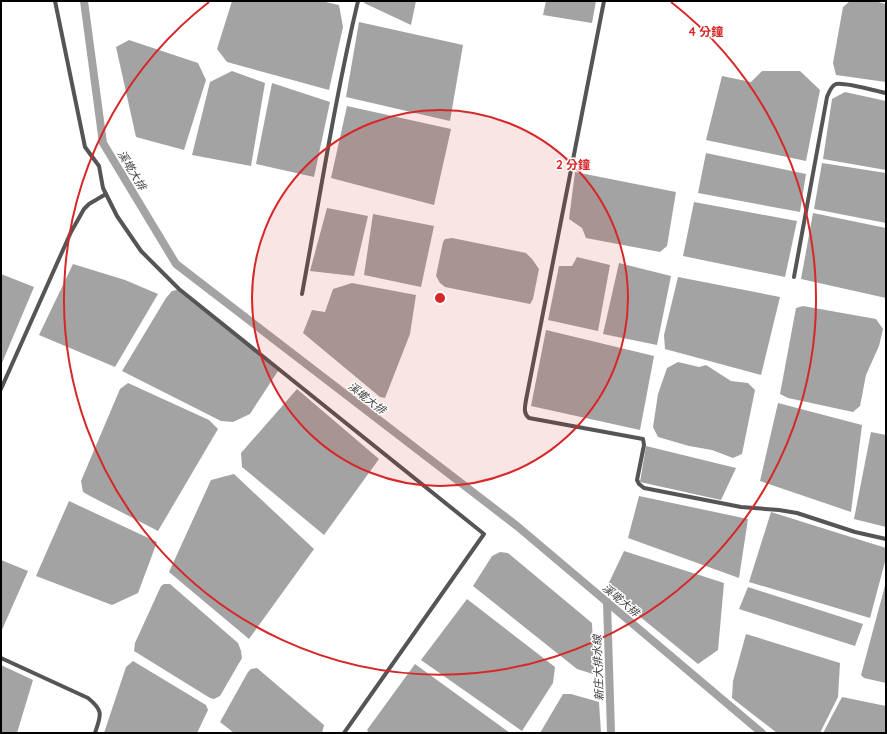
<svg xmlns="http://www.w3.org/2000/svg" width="887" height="734" viewBox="0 0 887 734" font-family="Quicksand,'Noto Sans TC',sans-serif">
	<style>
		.water { fill: #a3a3a3 }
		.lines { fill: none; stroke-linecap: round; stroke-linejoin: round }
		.canal { stroke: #a3a3a3; stroke-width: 8 }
		.lane { stroke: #555; stroke-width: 4 }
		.ring { fill: none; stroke: #d62828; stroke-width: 2 }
		.labels { text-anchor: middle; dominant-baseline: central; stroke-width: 3; stroke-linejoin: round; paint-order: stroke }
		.water-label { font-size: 11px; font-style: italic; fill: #444; stroke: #fff }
		.centre { fill: #d62828; stroke: #fff; stroke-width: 2 }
		.ring-label { font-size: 12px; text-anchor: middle; font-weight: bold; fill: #d62828; stroke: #fff; stroke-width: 3; stroke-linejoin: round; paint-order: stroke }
	</style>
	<rect width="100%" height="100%" fill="#fff"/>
	<g class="water">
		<path d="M232 1H321L339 5 343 27 329 90 227 62 217 49Z"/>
		<path d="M365 1H416L411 25 364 3Z"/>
		<path d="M546 1H596L592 23 543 15Z"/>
		<path d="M850 1H875L886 4V82L836 75 833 63 843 7Z"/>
		<path d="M359 22 463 45 450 121 346 97Z"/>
		<path d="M129 40 198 63 206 80 184 150 136 137 116 47Z"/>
		<path d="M232 71 265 83 251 166 192 155 210 82Z"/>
		<path d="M762 71H800L820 90 806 161 706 140 722 76 751 82Z"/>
		<path d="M272 83 330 102 314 177 256 164Z"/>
		<path d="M845 92 886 101V170L823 159 832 99Z"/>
		<path d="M347 106 451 129 434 205 331 178Z"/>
		<path d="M706 153 806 174 800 212 698 193Z"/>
		<path d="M822 163 886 173V223L814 209Z"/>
		<path d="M575 172 676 192 667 246 660 252 586 238 582 228 569 219Z"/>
		<path d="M694 202 797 221 785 277 683 256Z"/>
		<path d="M327 208 368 216 354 276 310 271Z"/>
		<path d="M813 213 886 228V298L801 279Z"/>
		<path d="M373 214 434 226 421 287 364 275Z"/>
		<path d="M452 238 526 253 532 259 539 269 533 299 530 304 445 287 440 283 436 276 443 242 445 239Z"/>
		<path d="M577 257 610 265 598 331 548 320 559 266H572Z"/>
		<path d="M619 263 671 276 657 345 603 334Z"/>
		<path d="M73 264 125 280 158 294 115 367 39 335Z"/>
		<path d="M1 274 34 287 2 363H1Z"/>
		<path d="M678 277 780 297 761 375 665 349 664 335Z"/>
		<path d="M352 283 416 295 410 334 385 398 380 397 303 333 312 310 325 312 333 289Z"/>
		<path d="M181 289 278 371 250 414 233 422 221 421 122 371 166 298 172 291Z"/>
		<path d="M803 306 876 319 883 329 879 346 866 375 860 406 853 412 788 398 780 394 796 308Z"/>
		<path d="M546 330 654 356 640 430 531 406Z"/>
		<path d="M678 362 699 367 706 365 731 381 748 383 755 390 742 454 733 458 712 450 689 446 658 437 653 427 658 394 667 368Z"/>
		<path d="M128 383 209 420 218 429 158 531 90 496 83 492 81 481 120 389Z"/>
		<path d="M297 389 379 459 324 535 242 467 241 453Z"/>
		<path d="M778 403 862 425 851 512 760 481Z"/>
		<path d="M871 432 886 435V527L854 519Z"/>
		<path d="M646 446 736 468 721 500 640 482Z"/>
		<path d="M234 474 314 549 249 639 169 572 211 480Z"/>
		<path d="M639 496 748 519 739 578 628 538Z"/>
		<path d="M69 501 157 542 138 593 112 605 36 576Z"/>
		<path d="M771 512 886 548V558L870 618 749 582Z"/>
		<path d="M624 551 724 583 718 650 698 664 606 589Z"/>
		<path d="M500 552 508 553 592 623 594 669 593 674 577 669 473 586 492 556Z"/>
		<path d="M1 560 28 571 1 632Z"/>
		<path d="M886 582V683L864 678 861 675Z"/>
		<path d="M164 584H170L238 643 241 651 242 658 220 696 214 699 210 698 134 651 135 643 161 586Z"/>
		<path d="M748 587 863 624 855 646 739 609Z"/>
		<path d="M467 599 555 667 553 683 522 731 421 660Z"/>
		<path d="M746 634 840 663 838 697 820 733H777L732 698 733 681Z"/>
		<path d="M133 661 206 705 208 710 197 733H104L126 667Z"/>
		<path d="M415 664 510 733H369L367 730Z"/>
		<path d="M1 665 33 680 17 733H1Z"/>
		<path d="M257 668 324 725 322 733H234L220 722 248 672 251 669Z"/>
		<path d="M563 694H571L599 702 601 733H540Z"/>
		<path d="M842 697 886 706V733H823Z"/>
	</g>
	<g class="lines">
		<g class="canal">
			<path d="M84 1 103 143 176 264 517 526 762 733"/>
			<path d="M607 602 611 733"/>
		</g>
		<g class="lane">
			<path d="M55 1 85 147 99 166 103 188 117 216 141 251 179 289 484 534 344 733"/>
			<path d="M604 1 526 400C525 407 523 413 529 418L643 439 644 445 637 480 639 484 644 488 741 507 779 510 797 513 855 532 886 539"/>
			<path d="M794 277 827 97C829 92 831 86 836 84 846 82 875 91 886 93"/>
			<path d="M302 294C320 196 335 98 358 1"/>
			<path d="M1 389 71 232 84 209 89 204 106 194"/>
			<path d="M1 658 88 698C104 711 101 715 95 733"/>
		</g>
	</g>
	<circle cx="440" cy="298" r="188" fill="#d62828" fill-opacity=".12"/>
	<g class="ring">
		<circle cx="440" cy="298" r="188"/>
		<path d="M671 2A376 376 0 1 1 209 2"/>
	</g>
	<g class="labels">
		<g class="water-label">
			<text transform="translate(132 170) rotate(59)">溪墘大排</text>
			<text transform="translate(367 398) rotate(38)">溪墘大排</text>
			<text transform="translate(621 600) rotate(40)">溪墘大排</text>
			<text transform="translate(598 668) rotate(-92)">新庄大排水線</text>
		</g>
	</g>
	<circle cx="440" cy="298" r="6" class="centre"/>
	<g class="ring-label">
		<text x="706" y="36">4 分鐘</text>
		<text x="573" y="169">2 分鐘</text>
	</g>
	<rect width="887" height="734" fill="none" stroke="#000000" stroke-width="4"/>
</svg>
